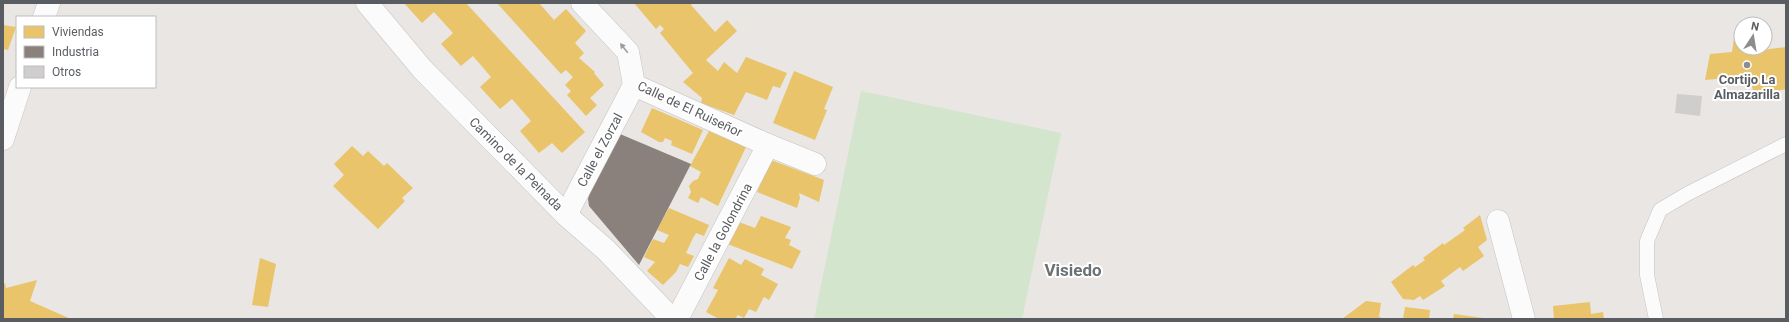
<svg xmlns="http://www.w3.org/2000/svg" width="1789" height="322" viewBox="0 0 1789 322" font-family="Roboto,sans-serif">
	<style>
		.green { fill: #d4e5ce }
		.homes { fill: #e9c46a }
		.industry { fill: #8a817c }
		.building { fill: #d0cecd }
		.lines { fill: none; stroke-linecap: round; stroke-linejoin: round }
		.lane-casing { stroke: #c4c3c4; stroke-width: 15 }
		.street-casing { stroke: #c4c3c4; stroke-width: 23 }
		.secondary-casing { stroke: #c5c5c5; stroke-width: 23 }
		.lane { stroke: #fcfbfb; stroke-width: 14 }
		.street { stroke: #fcfbfb; stroke-width: 22 }
		.secondary { stroke: #fcfbfb; stroke-width: 22 }
		.oneway { fill: #9a9c9f }
		.poi-dot { fill: #8b8d8e; stroke: #fff; stroke-width: 1.5 }
		.labels { text-anchor: middle; dominant-baseline: central; stroke-width: 4; stroke-linejoin: round; paint-order: stroke }
		.poi-label { font-size: 13px; font-weight: bold; fill: #595d61; stroke: #fff }
		.street-label { font-size: 13px; fill: #595d61; stroke: #fff }
		.district-label { font-size: 17px; font-weight: bold; fill: #6a7073; stroke: #fff }
	</style>
	<rect width="100%" height="100%" fill="#e9e6e3"/>
	<path class="green" d="M861 91 1061 133 1022 319H814Z"/>
	<g class="homes">
		<path d="M404 3H466L585 132 562 153 552 143 539 153 520 131 531 121 512 99 500 109 480 87 491 77 473 56 461 66 441 44 453 33 434 12 422 23Z"/>
		<path d="M497 3H539L554 20 566 9 586 31 575 43 584 53 579 58 595 72 594 73 604 85 590 98 597 105 586 116 567 95 571 91 565 85 573 77 566 70 561 74Z"/>
		<path d="M634 3H693L691 5 715 32 727 20 737 31 706 60 718 71 724 62 737 73 746 57 787 73 780 88 773 86 767 100 746 92 734 115 701 103 702 98 683 82 693 73 660 33 664 29 660 25 656 29Z"/>
		<path d="M3 25 16 27 8 50 3 49Z"/>
		<path d="M1735 31 1741 32V48H1760L1761 50 1786 47V89L1754 96 1750 76 1705 80 1710 54 1732 52Z"/>
		<path d="M794 71 833 87 824 109 827 110 815 140 773 123Z"/>
		<path d="M652 108 703 130 692 154 671 145 672 141 665 138 663 142H659L641 132Z"/>
		<path d="M709 131 746 147 718 206 701 197 698 203 688 198 691 192 689 186 693 181 698 179 701 172 690 166Z"/>
		<path d="M352 146 363 156 368 151 384 166 387 163 413 188 402 198 405 201 378 229 333 186 344 175 334 164Z"/>
		<path d="M771 160 824 180 819 202 799 193 800 198 797 208 757 192Z"/>
		<path d="M669 208 709 225 704 236 696 233 693 238 686 253 694 256 688 267 680 264 676 272 663 285 647 271 655 262 644 257 653 239 664 243 669 235 657 230Z"/>
		<path d="M1480 215 1487 240 1478 247 1484 256 1463 271 1460 267 1441 281 1445 286 1423 300 1420 296 1414 300 1403 299 1391 282 1413 265 1415 267 1425 260 1423 258 1443 243 1444 245 1465 230 1463 228Z"/>
		<path d="M761 216 791 227 785 238 791 240 789 245 801 251 792 269 725 243 736 221 755 228Z"/>
		<path d="M260 258 276 264 268 307 252 305Z"/>
		<path d="M729 258 741 265 745 259 764 269 761 275 778 284 769 300 764 297 756 312 749 309 744 318 738 315 735 319H719L706 312 718 290 713 288Z"/>
		<path d="M37 280 30 301 71 319H3V284L5 283 6 288Z"/>
		<path d="M1366 301 1381 303 1379 317 1385 319H1342Z"/>
		<path d="M1590 302 1591 314 1603 312 1604 319H1554L1553 306Z"/>
		<path d="M1405 307 1430 310 1429 319H1403Z"/>
		<path d="M1454 314 1483 318 1482 319H1453Z"/>
	</g>
	<path class="industry" d="M620 134 691 164 639 265 589 206 588 199 590 191Z"/>
	<path class="building" d="M1677 94 1702 96 1700 116 1675 113Z"/>
	<g class="lines">
		<defs>
			<path id="lane" d="M1656 319 1647 275V241L1660 210 1687 194 1786 144"/>
			<g id="street">
				<path d="M582 3 628 52 634 85"/>
				<path d="M44 17 49 3"/>
				<path d="M634 85 768 145 815 164"/>
				<path d="M3 139 20 87"/>
				<path d="M566 215 634 85"/>
				<path d="M1498 221 1524 319"/>
				<path d="M677 319 768 145"/>
			</g>
			<path id="secondary" d="M367 3 423 70 566 215 606 250 672 319"/>
		</defs>
		<use href="#lane" class="lane-casing"/>
		<use href="#street" class="street-casing"/>
		<use href="#secondary" class="secondary-casing"/>
		<use href="#lane" class="lane"/>
		<use href="#street" class="street"/>
		<use href="#secondary" class="secondary"/>
	</g>
	<defs><path id="oneway-solid" d="M-6-.8H1V-3.2L6.5 0L1 3.2V.8H-6Z"/></defs>
	<use class="oneway" href="#oneway-solid" transform="translate(624 48) rotate(-129)"/>
	<circle class="poi-dot" cx="1747" cy="65" r="4"/>
	<g class="labels">
		<g class="poi-label">
			<text x="1747" y="79">Cortijo La<tspan x="1747" dy="15">Almazarilla</tspan></text>
		</g>
		<g class="street-label">
			<text transform="translate(690 109) rotate(25)">Calle de El Ruiseñor</text>
			<text transform="translate(600 150) rotate(-62)">Calle el Zorzal</text>
			<text transform="translate(516 164) rotate(45)">Camino de la Peinada</text>
			<text transform="translate(723 232) rotate(-62)">Calle la Golondrina</text>
		</g>
		<g class="district-label">
			<text x="1073" y="270">Visiedo</text>
		</g>
	</g>
	<rect width="1789" height="322" fill="none" stroke="#595d61" stroke-width="8"/>
	<rect x="16" y="16" width="140" height="72" fill="#ffffff" stroke="#bdbec0"/>
	<rect x="24" y="26" width="20" height="12" fill="#e9c46a" stroke="#bdbec0"/>
	<text x="52" y="36" font-size="12" fill="#595d61">Viviendas</text>
	<rect x="24" y="46" width="20" height="12" fill="#8a817c" stroke="#bdbec0"/>
	<text x="52" y="56" font-size="12" fill="#595d61">Industria</text>
	<rect x="24" y="66" width="20" height="12" fill="#d0cecd" stroke="#bdbec0"/>
	<text x="52" y="76" font-size="12" fill="#595d61">Otros</text>
	<g transform="translate(1753 36) rotate(12)"><circle r="19" fill="#ffffff" stroke="#bdbec0"/>
	<path d="M0-3L7 15L0 10L-7 15Z" fill="#8b8d8e"/>
	<text y="-6" font-size="11" font-weight="bold" text-anchor="middle" fill="#595d61">N</text>
	</g>
</svg>
